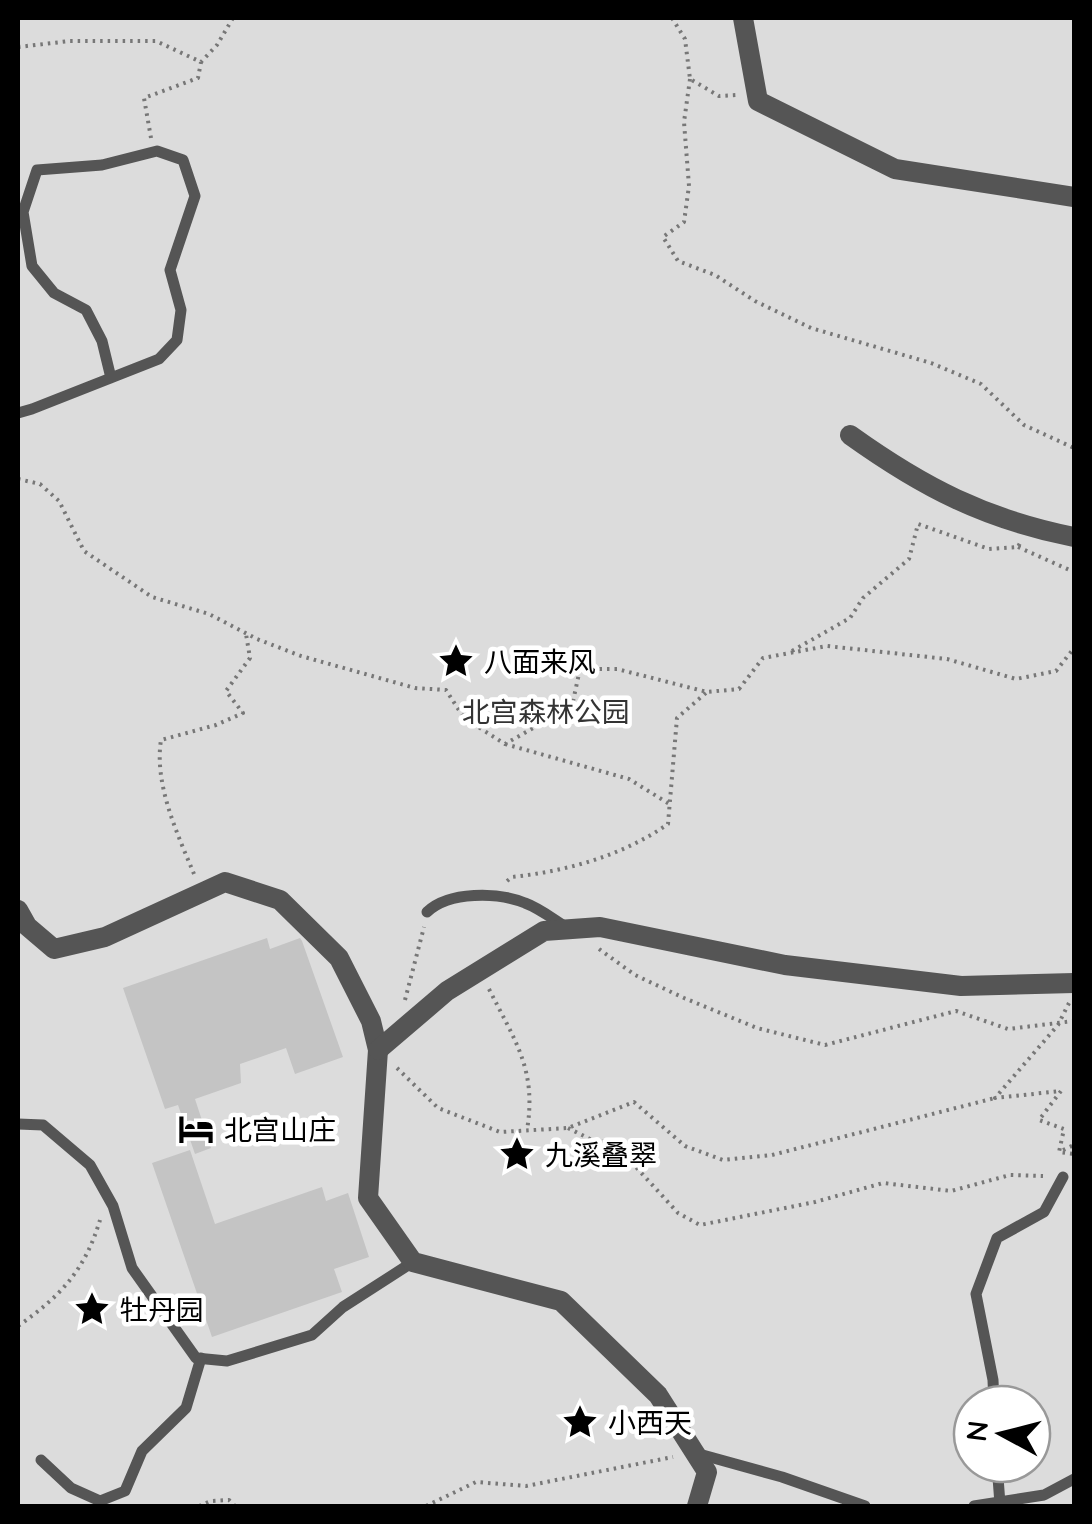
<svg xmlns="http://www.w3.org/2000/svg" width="1092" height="1524" viewBox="0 0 1092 1524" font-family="Quicksand,'Noto Sans SC',sans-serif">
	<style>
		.green { fill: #dcdcdc; fill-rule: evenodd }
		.building { fill: #c4c4c4 }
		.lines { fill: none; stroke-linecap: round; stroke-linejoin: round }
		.path { stroke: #777; stroke-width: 4; stroke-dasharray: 2.5 5; stroke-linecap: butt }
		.service { stroke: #555; stroke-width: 11 }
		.minor { stroke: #555; stroke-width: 20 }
		.labels { text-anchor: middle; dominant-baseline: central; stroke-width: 9; stroke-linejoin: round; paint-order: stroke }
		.poi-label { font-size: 28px; fill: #000; stroke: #fff; text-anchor: start }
		.park-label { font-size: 28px; fill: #333; stroke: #fff }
	</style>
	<rect width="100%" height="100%" fill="#fff"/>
	<path class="green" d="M18 18H1074V1506H18ZM972 1404H1032V1464H972Z"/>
	<g class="building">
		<path d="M267 938 270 949 300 938 302 941 343 1057 295 1074 286 1048 240 1064 241 1083 195 1099 211 1148 195 1154 178 1105 165 1109 123 988Z"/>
		<path d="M190 1150 215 1224 322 1187 326 1201 348 1193 369 1257 334 1269 342 1292 212 1337 152 1163Z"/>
	</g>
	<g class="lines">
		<g class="path">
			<path d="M672 18 685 39 690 79 719 96 737 95"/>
			<path d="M18 47 70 41H156L201 62 217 45 233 18"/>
			<path d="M690 79 684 122 689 186 684 222 663 237 678 261 715 275 755 301 811 328 931 363 981 384 1024 425 1074 448"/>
			<path d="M151 138 144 98 198 78 201 62"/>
			<path d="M18 479 40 484 59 501 84 551 152 597 209 614 257 639 301 656 415 688 446 690 464 718 505 744 572 706 580 669H617L707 692 739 689 763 658 827 646 947 659 1016 679 1056 671 1074 648"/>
			<path d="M1018 547 1074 572"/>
			<path d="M792 651 850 618 863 598 909 559 918 524 989 549 1018 547 1020 543"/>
			<path d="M505 744 629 779 671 805"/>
			<path d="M194 874C177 833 154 784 161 740L216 725 243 713 226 691 250 658 246 634"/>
			<path d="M507 881 512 877C567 871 622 856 668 824L677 718 707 692"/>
			<path d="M599 949 635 975 684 998 757 1028 825 1045 956 1011 1008 1029 1074 1021"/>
			<path d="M489 989C515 1041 537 1070 527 1130"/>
			<path d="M405 1000 424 927"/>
			<path d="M1069 1003 1058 1025 995 1098 1061 1091 1039 1120 1064 1129 1059 1152 1074 1154"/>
			<path d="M397 1068 438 1108 500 1132 568 1128 634 1102 685 1146 723 1160 772 1155 995 1098"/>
			<path d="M568 1128 592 1140 613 1142 678 1213 700 1225 815 1202 883 1183 951 1191 1010 1175 1043 1176"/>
			<path d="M1063 1150 1074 1145"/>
			<path d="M18 1326C61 1296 85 1270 100 1220"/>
			<path d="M199 1506 211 1501 229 1500 235 1506"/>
			<path d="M426 1506 476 1482 526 1486 673 1457"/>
		</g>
		<g class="service">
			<path d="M18 413 32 409 159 359 177 340 181 310 170 270 195 196 183 160 157 151 102 165 37 170 23 212 32 266 54 293 86 310 102 341 111 378"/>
			<path d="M427 912C449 891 498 892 525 903 539 908 553 919 566 927"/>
			<path d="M18 1124 43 1125 90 1165 113 1206 132 1268 196 1358 227 1361 312 1335 343 1307 413 1262"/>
			<path d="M994 1404 993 1380 976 1294 997 1238 1044 1212 1063 1177"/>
			<path d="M699 1454 782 1477 865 1506"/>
			<path d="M41 1460 71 1488 100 1501 125 1491 142 1451 186 1408 201 1358"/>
			<path d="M997 1464 1000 1504"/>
			<path d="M974 1506 1044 1495 1074 1479"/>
		</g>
		<g class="minor">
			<path d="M743 18 758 101 895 169 1074 197"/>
			<path d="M850 435C924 488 985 519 1074 537"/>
			<path d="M18 910 27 926 54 949 105 937 225 882 280 900 339 958 371 1021 378 1050 368 1198 413 1262 561 1301 658 1395 707 1472 697 1506"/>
			<path d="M378 1050 447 991 544 931 600 927 785 965 961 986 1074 983"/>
		</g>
	</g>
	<defs>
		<symbol id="sight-bare" viewBox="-9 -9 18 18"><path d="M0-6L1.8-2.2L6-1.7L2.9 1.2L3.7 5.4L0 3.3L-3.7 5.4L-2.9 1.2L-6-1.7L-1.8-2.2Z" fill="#000" stroke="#fff" stroke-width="2.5" paint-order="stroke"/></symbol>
		<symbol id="hotel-bare" viewBox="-9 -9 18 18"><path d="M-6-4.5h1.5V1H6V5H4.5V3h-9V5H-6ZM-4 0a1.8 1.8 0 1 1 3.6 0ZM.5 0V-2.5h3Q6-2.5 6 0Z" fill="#000" stroke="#fff" stroke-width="2.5" paint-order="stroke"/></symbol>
	</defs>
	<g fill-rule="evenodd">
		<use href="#sight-bare" x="431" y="636" width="50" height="50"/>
		<use href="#hotel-bare" x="171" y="1104" width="50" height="50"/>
		<use href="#sight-bare" x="492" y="1129" width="50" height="50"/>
		<use href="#sight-bare" x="67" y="1284" width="50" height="50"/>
		<use href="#sight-bare" x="555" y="1397" width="50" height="50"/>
	</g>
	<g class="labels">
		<g class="poi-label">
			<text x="484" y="661">八面来风</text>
			<text x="224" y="1129">北宫山庄</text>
			<text x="545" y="1154">九溪叠翠</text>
			<text x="120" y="1309">牡丹园</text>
			<text x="608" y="1422">小西天</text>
		</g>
		<g class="park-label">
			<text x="546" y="711">北宫森林公园</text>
		</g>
	</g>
	<rect width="1092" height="1524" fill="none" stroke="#000000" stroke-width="40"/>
	<g transform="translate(1002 1434) rotate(277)"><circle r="48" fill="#ffffff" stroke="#999999" stroke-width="2.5"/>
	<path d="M0-8L18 38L0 25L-18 38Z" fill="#000000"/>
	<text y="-15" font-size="28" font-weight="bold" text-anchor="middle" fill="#000000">N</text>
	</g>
</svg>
